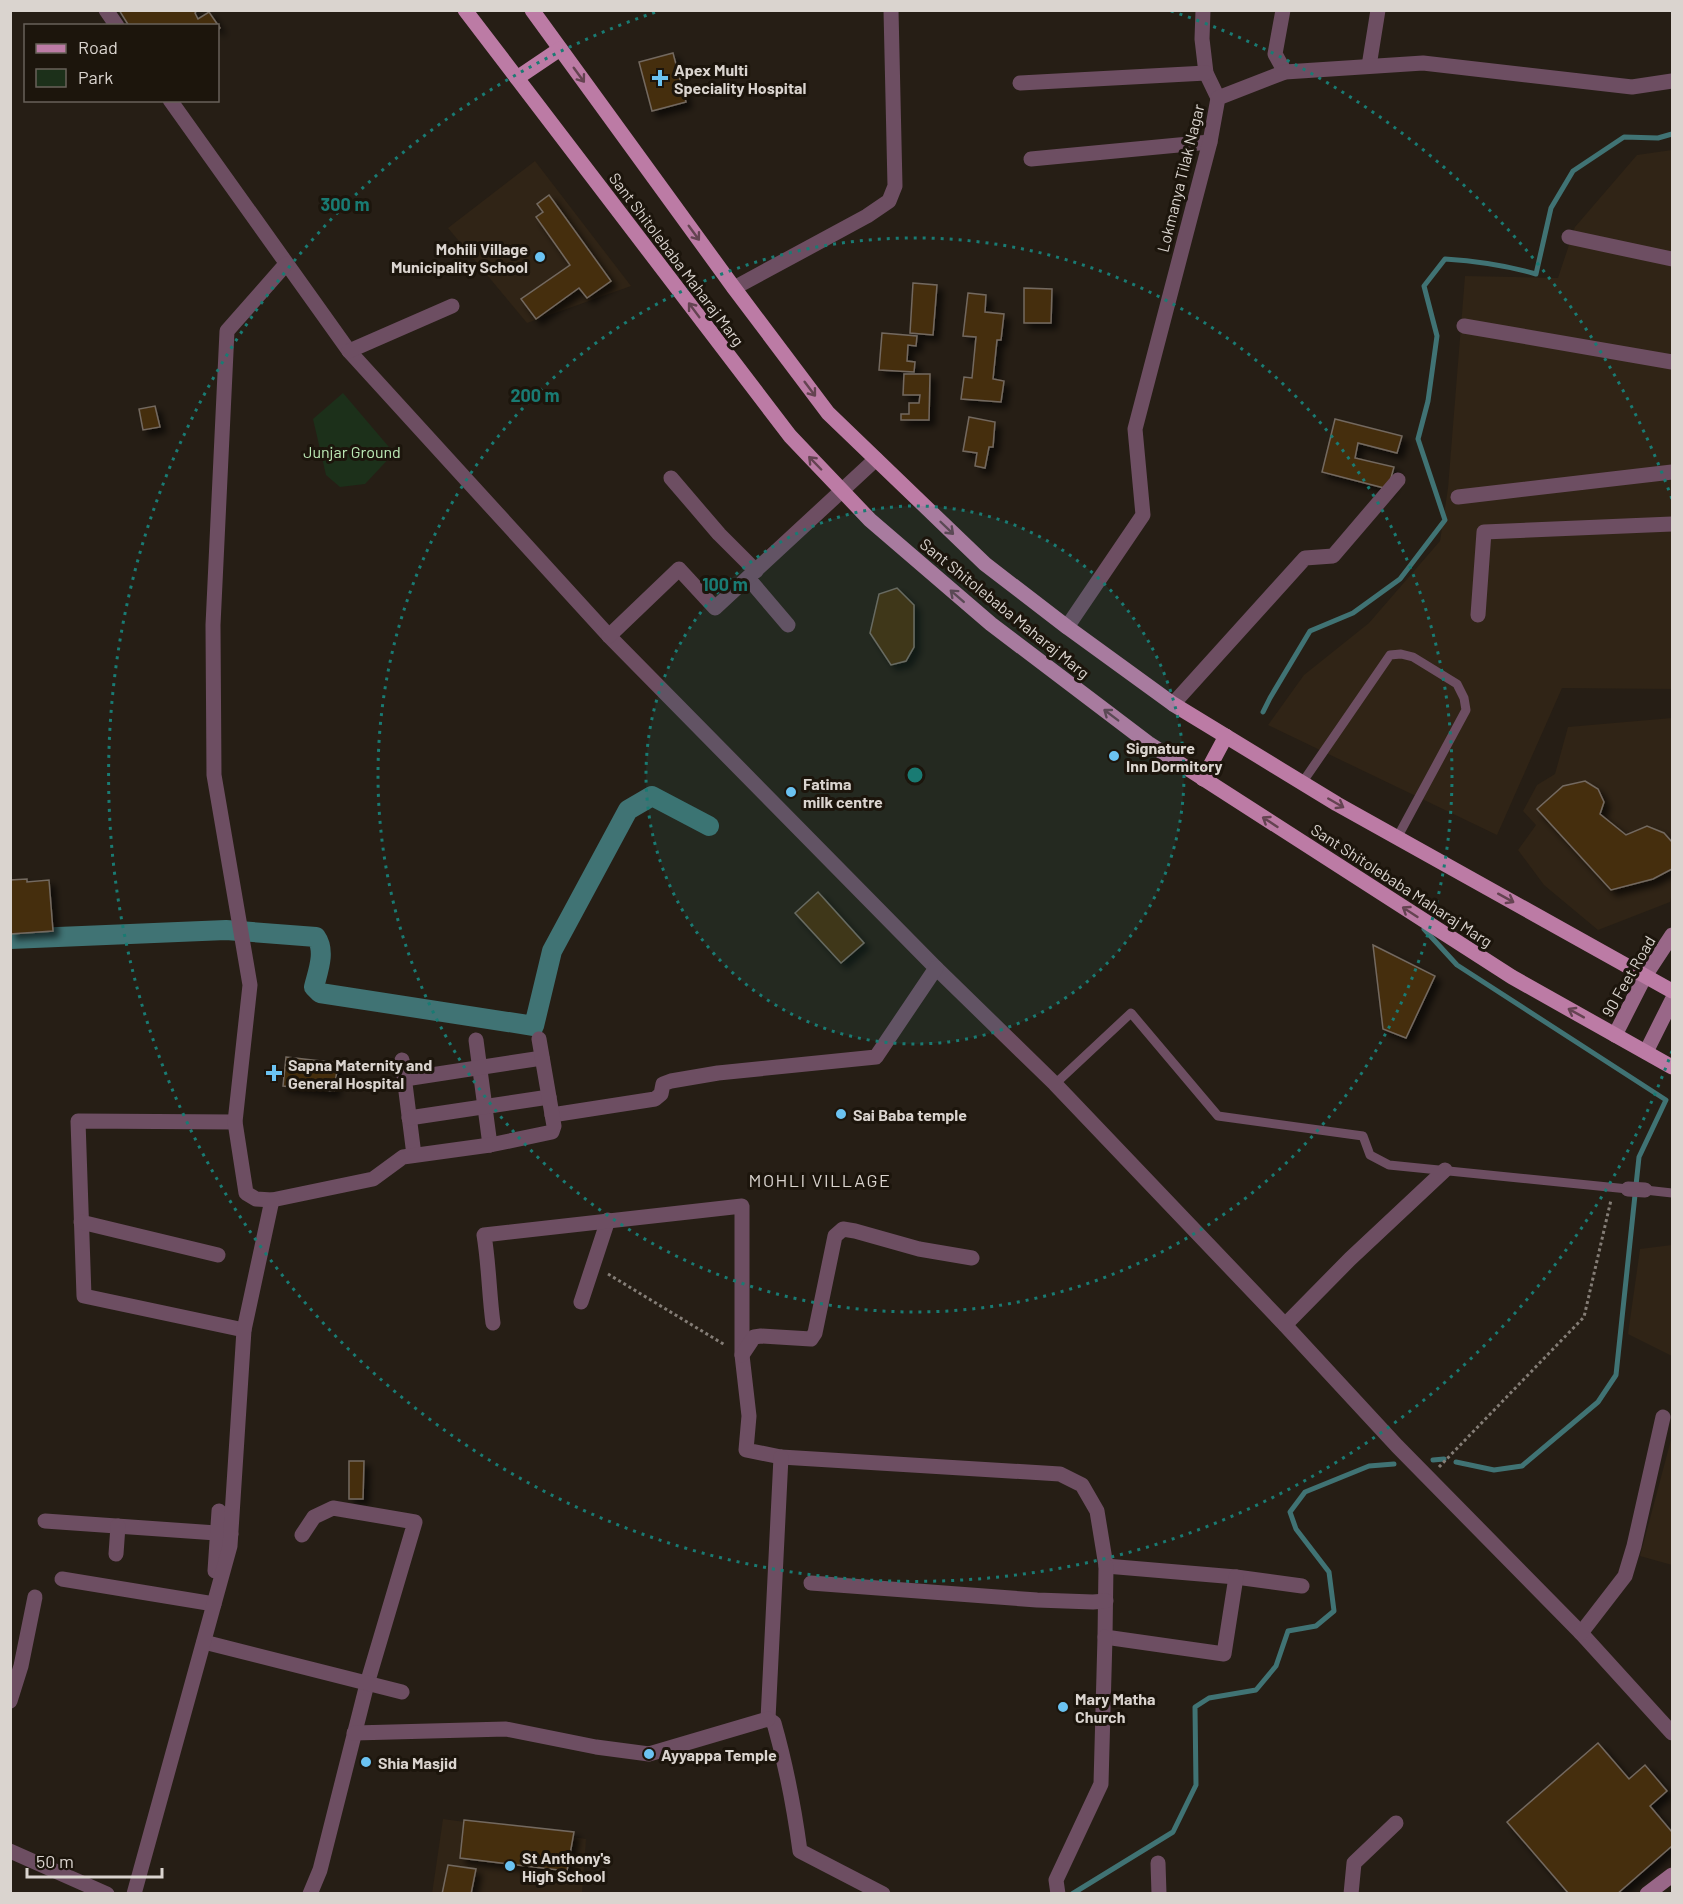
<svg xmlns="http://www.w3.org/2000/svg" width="1683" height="1904" viewBox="0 0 1683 1904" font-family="Barlow,sans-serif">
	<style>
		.built { fill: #302416 }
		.green { fill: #1c301a }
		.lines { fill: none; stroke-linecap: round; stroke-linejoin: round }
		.stream { stroke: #407374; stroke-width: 5 }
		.canal { stroke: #407374; stroke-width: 20 }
		.building { fill: #452d10; stroke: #73695f; stroke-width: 1.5; filter: url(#shadow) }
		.path { stroke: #847d76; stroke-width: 3; stroke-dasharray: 3 3; stroke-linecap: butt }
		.lane { stroke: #6d4e62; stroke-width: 9 }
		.street { stroke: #6d4e62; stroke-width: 15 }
		.secondary { stroke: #996788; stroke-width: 15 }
		.primary { stroke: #bc7ba5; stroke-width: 15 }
		.oneway { stroke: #644351 }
		.ring { fill: none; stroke: #197b73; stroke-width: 3; stroke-dasharray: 3 6 }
		.poi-dot { fill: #6bc3f2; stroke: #1c150c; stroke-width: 2 }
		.labels { text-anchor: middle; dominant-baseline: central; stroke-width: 6; stroke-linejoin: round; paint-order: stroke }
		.poi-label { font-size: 16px; font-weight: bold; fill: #dad4cf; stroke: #1c150c; text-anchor: start }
		.street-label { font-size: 16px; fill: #dad4cf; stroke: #1c150c }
		.park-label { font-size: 16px; fill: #bceab6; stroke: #1c150c }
		.neighbourhood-label { font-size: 18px; letter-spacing: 1.5px; fill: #dad4cf; stroke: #1c150c }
		.centre { fill: #197b73; stroke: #1c150c; stroke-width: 3 }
		.ring-label { font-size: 18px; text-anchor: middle; font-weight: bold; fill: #197b73; stroke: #1c150c; stroke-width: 6; stroke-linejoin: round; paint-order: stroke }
	</style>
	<defs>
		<filter id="shadow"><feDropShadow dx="5.5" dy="5.5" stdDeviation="3" flood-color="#0009"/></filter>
	</defs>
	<rect width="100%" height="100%" fill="#261e15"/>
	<g class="built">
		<path d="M1672 150V689L1562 688 1497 835 1268 725 1304 675 1369 623 1440 541 1448 488 1465 276 1558 278 1575 227 1637 155Z"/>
		<path d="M535 161 631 286 527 323 448 228Z"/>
		<path d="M1672 718V894L1670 902 1598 930 1544 885 1518 850 1536 825 1523 811 1537 785 1555 774 1568 727Z"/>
		<path d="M1672 1245V1356L1628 1334 1640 1249Z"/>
		<path d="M1672 1436V1565L1640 1556Z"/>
		<path d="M443 1819 586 1839 582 1893 432 1894Z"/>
	</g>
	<path class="green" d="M343 393 394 453 365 484 340 487 326 475 313 419Z"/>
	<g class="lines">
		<g class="stream">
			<path d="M1263 712 1270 698 1310 631 1353 613 1400 579 1445 520 1418 439 1428 401 1437 336 1424 286 1445 259C1476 261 1505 265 1536 274L1551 208 1573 171 1624 137 1658 138 1672 134"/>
			<path d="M1424 929 1457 965 1666 1100 1639 1157 1616 1375 1598 1402 1522 1466 1494 1470 1456 1462"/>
			<path d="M1433 1460 1444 1459"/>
			<path d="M1072 1894 1173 1832 1196 1785 1195 1707 1209 1698 1256 1690 1276 1666 1288 1631 1316 1626 1334 1611 1329 1572 1296 1529 1290 1512 1305 1492 1369 1466 1394 1464"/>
		</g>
		<path class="canal" d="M10 939 226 930 316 937C326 951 318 971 314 987L320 993 534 1026 552 951 628 810 652 796 709 826"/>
	</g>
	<g class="building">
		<path d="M119 10H197L195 13 198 19 209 12 220 28 218 30V26H129Z"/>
		<path d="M673 53 686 102 652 111 639 62Z"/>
		<path d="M549 195 611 281 587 298 579 288 536 319 521 299 570 265 536 217 543 212 537 204Z"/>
		<path d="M913 283 937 285 933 335 910 333Z"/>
		<path d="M1024 288 1052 289 1051 323H1024Z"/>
		<path d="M968 293 986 295 985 312 1004 314 1001 340H997L993 379 1004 381 1001 402 961 399 964 377 972 378 976 337 963 336Z"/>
		<path d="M882 333 917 336 916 346 908 345 907 361 915 362 914 372 879 370Z"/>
		<path d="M904 374H930L929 420H901V414H909V403H919L920 395H903Z"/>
		<path d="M155 406 160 427 143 430 139 409Z"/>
		<path d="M969 417 995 422 993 447H989L985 468 975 466 977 453 963 451Z"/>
		<path d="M1335 419 1402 436 1397 453 1358 443 1355 458 1394 467 1388 489 1322 472Z"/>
		<path d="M897 588 914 605V647L906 661 891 665 870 633 879 594Z"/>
		<path d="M1585 781 1598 789 1604 802 1600 814 1626 835 1647 826 1664 833 1672 842V869L1653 879 1611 890 1537 809 1563 786Z"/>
		<path d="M27 879V882L49 880 53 931 10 934V880Z"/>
		<path d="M818 892 864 943 841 963 795 913Z"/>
		<path d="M1373 945 1435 976 1406 1038 1383 1029Z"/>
		<path d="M286 1057 338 1063 334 1091 283 1086Z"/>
		<path d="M349 1461H364L363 1499H349Z"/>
		<path d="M1598 1743 1629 1779 1645 1765 1667 1791 1650 1806 1672 1832V1846L1617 1894H1569L1507 1822Z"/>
		<path d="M464 1820 574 1832 567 1871 460 1858Z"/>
		<path d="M448 1865 476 1869 471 1894H442Z"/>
	</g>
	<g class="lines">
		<g class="path">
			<path d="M608 1274 725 1345"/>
			<path d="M1439 1467 1584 1317 1611 1200"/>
		</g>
		<g class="lane">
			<path d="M1302 783 1390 655 1401 654 1413 657 1457 684 1464 698 1466 710 1397 838"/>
			<path d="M1055 1084 1131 1013 1218 1116 1363 1136 1370 1155 1389 1165 1628 1189"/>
			<path d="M1645 1190 1672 1193"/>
		</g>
		<g class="street">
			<path d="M106 10 117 26"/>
			<path d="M1203 10 1202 39 1206 73 1218 98"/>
			<path d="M1283 10 1275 54 1285 72"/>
			<path d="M1369 66 1378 10"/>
			<path d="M1020 83 1206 73"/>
			<path d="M170 100 349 351 609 636 936 968 1055 1084 1285 1325 1397 1446 1581 1633 1672 1733"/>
			<path d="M1031 159 1210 142"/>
			<path d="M1569 237 1672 259"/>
			<path d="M734 288 867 216 889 201 895 186 891 10"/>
			<path d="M1464 326 1672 362"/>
			<path d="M349 351 452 306"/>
			<path d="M671 478 719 534 756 571"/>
			<path d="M1458 497 1672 472"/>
			<path d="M748 578 788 625"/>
			<path d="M1478 615 1484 532 1672 524"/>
			<path d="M1067 627 1143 515 1135 429 1210 142 1218 98 1285 72 1423 63 1632 87 1672 81"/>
			<path d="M609 636 679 569 715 608 876 459"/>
			<path d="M1173 704 1305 558 1333 556 1398 480"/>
			<path d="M476 1040 490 1145"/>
			<path d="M402 1060 414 1155"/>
			<path d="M405 1079 542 1058"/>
			<path d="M552 1115 655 1099 661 1094 663 1084 671 1081 718 1073 876 1057 936 968"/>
			<path d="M409 1118 549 1097"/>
			<path d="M235 1122 78 1121 84 1296 244 1330"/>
			<path d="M1628 1189 1645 1190"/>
			<path d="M272 1200 373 1179 403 1157 490 1145 552 1132 554 1126 539 1039"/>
			<path d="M81 1222 218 1255"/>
			<path d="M581 1302 608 1220"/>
			<path d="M493 1323C489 1294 489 1265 484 1235L742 1206V1355L749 1416 746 1450 781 1457 1060 1474 1082 1485 1097 1511 1106 1566 1236 1577 1302 1586"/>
			<path d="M1285 1325 1350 1259 1445 1170"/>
			<path d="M742 1355 754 1337 761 1336 811 1339 815 1333 835 1236 843 1229 855 1231 919 1249 972 1258"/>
			<path d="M45 1521 231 1534"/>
			<path d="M302 1535 314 1517 333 1508 415 1522 367 1684 320 1870 310 1894"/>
			<path d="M116 1554 118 1526"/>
			<path d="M1106 1566 1105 1637 1224 1654 1236 1577"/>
			<path d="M215 1571 219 1511"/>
			<path d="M62 1579 214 1604"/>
			<path d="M811 1583 1037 1600 1093 1602 1106 1601"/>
			<path d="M1581 1633 1625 1576 1634 1546 1663 1417"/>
			<path d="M204 1642 402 1692"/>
			<path d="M10 1701 21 1666 35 1597"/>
			<path d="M768 1719 781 1457"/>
			<path d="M768 1719 774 1723C786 1765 794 1807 800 1851L883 1894"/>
			<path d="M354 1733 506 1729 596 1747 649 1754 768 1719"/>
			<path d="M10 1851 107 1894"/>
			<path d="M1158 1863 1159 1894"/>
			<path d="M134 1894 230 1546 244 1330 272 1200 256 1199 246 1193 235 1122 250 985 214 775 213 625 227 331 286 264"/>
			<path d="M1058 1894 1056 1880 1101 1784 1105 1637"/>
			<path d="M1351 1894 1354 1863 1396 1823"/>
		</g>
		<g class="secondary">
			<path d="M1615 1035 1645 976 1672 935"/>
			<path d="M1646 1052 1672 1000"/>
			<path d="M1647 1894 1672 1875"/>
		</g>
		<g class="primary">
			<path d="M465 10 790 436 870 520 991 624 1148 743 1512 977 1672 1067"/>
			<path d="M532 10 734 288 828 413 985 564 1067 627 1173 704 1337 804 1672 991"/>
			<path d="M517 78 560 49"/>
			<path d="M1203 779 1226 736"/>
		</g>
	</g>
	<defs><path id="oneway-shaft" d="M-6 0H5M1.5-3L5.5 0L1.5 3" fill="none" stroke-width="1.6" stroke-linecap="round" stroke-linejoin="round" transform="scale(1.5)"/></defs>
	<g class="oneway">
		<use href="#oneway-shaft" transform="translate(579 75) rotate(54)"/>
		<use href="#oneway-shaft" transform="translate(694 233) rotate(54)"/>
		<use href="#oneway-shaft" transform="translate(694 310) rotate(-127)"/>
		<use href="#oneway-shaft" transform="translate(810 389) rotate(53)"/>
		<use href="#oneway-shaft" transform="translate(815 463) rotate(-134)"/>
		<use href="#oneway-shaft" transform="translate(947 528) rotate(44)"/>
		<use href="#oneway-shaft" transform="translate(957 596) rotate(-139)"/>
		<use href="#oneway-shaft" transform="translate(1111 715) rotate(-143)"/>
		<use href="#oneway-shaft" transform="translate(1336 803) rotate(30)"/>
		<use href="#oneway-shaft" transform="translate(1270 822) rotate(-147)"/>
		<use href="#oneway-shaft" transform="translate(1506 898) rotate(29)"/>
		<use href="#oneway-shaft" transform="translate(1410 912) rotate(-147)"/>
		<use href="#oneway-shaft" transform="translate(1576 1013) rotate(-151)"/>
	</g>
	<circle cx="915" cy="775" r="269" fill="#197b73" fill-opacity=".12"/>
	<g class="ring">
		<circle cx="915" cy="775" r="269"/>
		<circle cx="915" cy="775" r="537"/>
		<path d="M1672 1051A806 806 0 1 1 659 11M1171 11A806 806 0 0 1 1672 499"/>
	</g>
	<g class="poi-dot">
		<path d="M657 69h6v6h6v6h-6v6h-6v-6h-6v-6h6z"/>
		<circle cx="540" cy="257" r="6"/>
		<circle cx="1114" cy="756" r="6"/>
		<circle cx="791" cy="792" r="6"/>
		<path d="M271 1064h6v6h6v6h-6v6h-6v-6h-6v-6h6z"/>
		<circle cx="841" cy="1114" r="6"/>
		<circle cx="1063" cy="1707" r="6"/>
		<circle cx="649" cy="1754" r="6"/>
		<circle cx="366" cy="1762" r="6"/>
		<circle cx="510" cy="1866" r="6"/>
	</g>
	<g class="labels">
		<g class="poi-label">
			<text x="674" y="69">Apex Multi<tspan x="674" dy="18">Speciality Hospital</tspan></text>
			<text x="528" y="248" text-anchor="end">Mohili Village<tspan x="528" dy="18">Municipality School</tspan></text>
			<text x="1126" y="747">Signature<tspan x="1126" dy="18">Inn Dormitory</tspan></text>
			<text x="803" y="783">Fatima<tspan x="803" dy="18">milk centre</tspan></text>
			<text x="288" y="1064">Sapna Maternity and<tspan x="288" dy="18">General Hospital</tspan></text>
			<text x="853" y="1114">Sai Baba temple</text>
			<text x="1075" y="1698">Mary Matha<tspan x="1075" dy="18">Church</tspan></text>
			<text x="661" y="1754">Ayyappa Temple</text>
			<text x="378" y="1762">Shia Masjid</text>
			<text x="522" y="1857">St Anthony's<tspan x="522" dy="18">High School</tspan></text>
		</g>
		<g class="street-label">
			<text transform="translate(1180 178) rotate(-76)">Lokmanya Tilak Nagar</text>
			<text transform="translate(677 259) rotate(53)">Sant Shitolebaba Maharaj Marg</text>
			<text transform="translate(1005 608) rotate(39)">Sant Shitolebaba Maharaj Marg</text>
			<text transform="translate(1402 885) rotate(33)">Sant Shitolebaba Maharaj Marg</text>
			<text transform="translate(1628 976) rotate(-60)">90 Feet Road</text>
		</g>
		<g class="park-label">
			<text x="352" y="451">Junjar Ground</text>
		</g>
		<g class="neighbourhood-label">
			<text x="820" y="1180">MOHLI VILLAGE</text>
		</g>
	</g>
	<circle cx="915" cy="775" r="9" class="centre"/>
	<g class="ring-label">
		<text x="345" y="211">300 m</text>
		<text x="535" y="402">200 m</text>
		<text x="725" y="591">100 m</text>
	</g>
	<rect width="1683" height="1904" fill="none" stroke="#dad4cf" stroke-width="24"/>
	<rect x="24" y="24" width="195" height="78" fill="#1c150c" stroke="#68615a" stroke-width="1.5"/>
	<rect x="36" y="44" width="30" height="9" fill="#bc7ba5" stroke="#68615a" stroke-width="1.5"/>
	<text x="78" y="54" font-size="18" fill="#dad4cf">Road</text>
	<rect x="36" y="69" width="30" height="18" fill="#1c301a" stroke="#68615a" stroke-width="1.5"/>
	<text x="78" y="84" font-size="18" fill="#dad4cf">Park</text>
	<path d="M27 1868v9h135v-9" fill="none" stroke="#dad4cf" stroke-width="3"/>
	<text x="36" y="1868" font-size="18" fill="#dad4cf" stroke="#1c150c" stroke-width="4.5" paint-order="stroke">50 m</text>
</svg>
